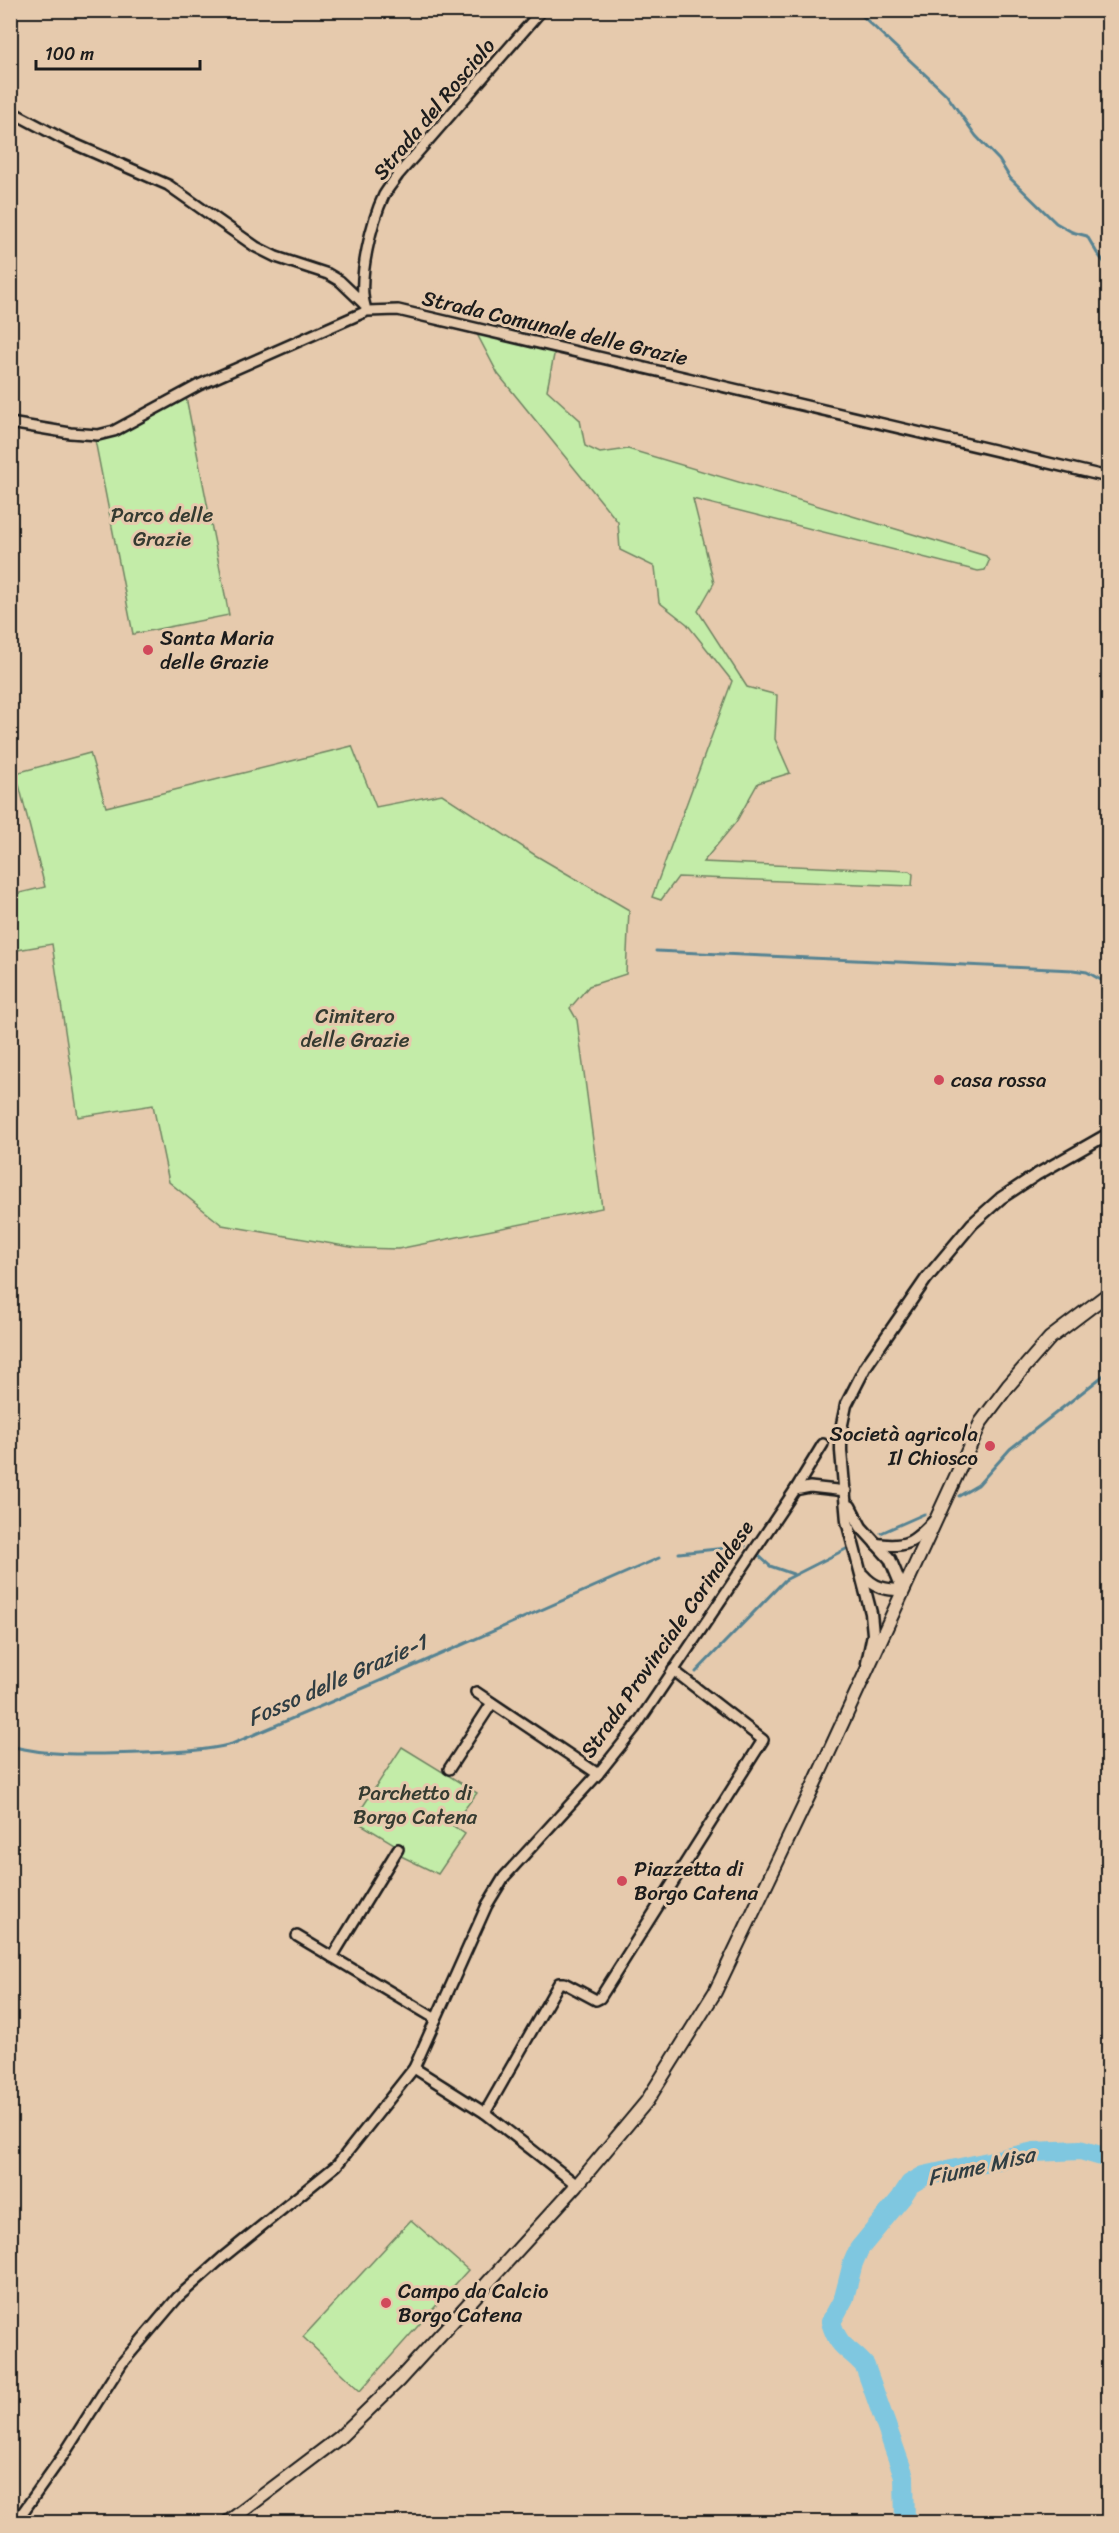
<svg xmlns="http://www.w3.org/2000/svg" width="1119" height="2533" viewBox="0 0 1119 2533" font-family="Sriracha,sans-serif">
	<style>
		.green { fill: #c3eca8; stroke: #708462; stroke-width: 1.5 }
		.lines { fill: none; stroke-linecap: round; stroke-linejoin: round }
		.stream { stroke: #578392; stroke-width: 3 }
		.river { stroke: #7fc7e0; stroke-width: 20 }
		.minor-casing { stroke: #1c1c1c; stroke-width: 14 }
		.tertiary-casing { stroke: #1c1c1c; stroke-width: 15 }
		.secondary-casing { stroke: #1c1c1c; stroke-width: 16 }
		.minor { stroke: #e6caad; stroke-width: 9 }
		.tertiary { stroke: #e6caad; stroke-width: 10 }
		.secondary { stroke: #e6caad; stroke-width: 12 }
		.poi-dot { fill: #d1495b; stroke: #e6caad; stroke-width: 2 }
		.labels { text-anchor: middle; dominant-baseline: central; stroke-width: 6; stroke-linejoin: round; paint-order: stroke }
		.street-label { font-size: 21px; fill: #1c1c1c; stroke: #e6caad }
		.park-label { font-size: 21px; fill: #353b31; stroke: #e6caad }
		.poi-label { font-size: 21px; fill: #1c1c1c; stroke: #e6caad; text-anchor: start }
		.water-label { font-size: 22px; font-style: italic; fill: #303e43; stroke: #e6caad }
	</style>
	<rect width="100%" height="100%" fill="#e6caad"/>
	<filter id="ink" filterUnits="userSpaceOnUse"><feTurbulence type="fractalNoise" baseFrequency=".0167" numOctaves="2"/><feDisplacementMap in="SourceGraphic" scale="12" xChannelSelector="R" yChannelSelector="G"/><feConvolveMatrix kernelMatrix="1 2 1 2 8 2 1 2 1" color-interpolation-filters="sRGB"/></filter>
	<g filter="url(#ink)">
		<g class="green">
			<path d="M477 334 555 350 547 390 580 420 585 446 600 453 628 449 986 556 989 561 985 570 978 571 693 499 714 583 698 611 747 687 777 695 775 739 790 773 758 783 736 822 703 862 909 871 913 874 912 886 678 877 661 900 652 897 732 681 687 624 659 602 655 567 620 550 618 522 498 374Z"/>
			<path d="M186 397 229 615 133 634 95 440Z"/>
			<path d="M352 746 376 807 442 794 535 855 629 910 626 974 589 986 570 1008 577 1020 602 1208 398 1249 356 1248 222 1225 169 1182 153 1105 78 1117 52 944 11 951V895L45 887 16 773 90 753 106 807Z"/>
			<path d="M402 1747 477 1793 452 1825 465 1834 438 1874 399 1855 401 1848 354 1820Z"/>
			<path d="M411 2220 468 2270 360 2391 303 2337Z"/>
		</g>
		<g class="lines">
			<g class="stream">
				<path d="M856 10 946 94 976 136 999 160 1010 178 1056 223 1072 232 1087 236 1097 253 1108 267"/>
				<path d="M656 951 1073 970 1087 972 1108 984"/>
				<path d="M959 1496 978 1485 1010 1449 1108 1372"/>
				<path d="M881 1533 924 1514"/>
				<path d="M679 1553 745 1546"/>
				<path d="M757 1554 770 1566 793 1574"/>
				<path d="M696 1672 785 1580 850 1547"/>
				<path d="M10 1746C53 1757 96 1754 140 1753 171 1752 202 1752 232 1744L373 1684 659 1558"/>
			</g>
			<path class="river" d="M905 2522 904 2476 865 2366C849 2347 839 2350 831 2322L844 2298 853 2263 859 2249 901 2198 910 2184 924 2176 1034 2152 1080 2150 1108 2158"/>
			<defs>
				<g id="minor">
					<path d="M10 111 63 139 168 185 256 247 276 257 328 274 340 281 363 303"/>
					<path d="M365 306C357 279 372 220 384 195 388 188 394 181 398 175L542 10"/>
					<path d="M10 423 70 433 98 435 114 431 199 385 367 311 398 310 1108 477"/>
					<path d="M795 1490 810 1487 846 1491"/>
					<path d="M476 1692 598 1774"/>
					<path d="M449 1769 492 1703"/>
					<path d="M297 1936 436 2019"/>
					<path d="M332 1957 398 1849"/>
					<path d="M414 2068 485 2113"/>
					<path d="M577 2185 485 2113 559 1983H564L596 2000 600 1998 763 1740 673 1670"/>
					<path d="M16 2522 66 2451 122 2363 178 2297 222 2258 337 2165 414 2068 487 1905 504 1877 598 1774 634 1729 795 1490 823 1444"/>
				</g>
				<g id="tertiary">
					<path d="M850 1506 861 1527 890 1559 903 1590C886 1590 874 1588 863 1575"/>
					<path d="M876 1544C906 1548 913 1543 933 1522"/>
					<path d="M867 1663 873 1634 871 1613 847 1521 841 1451V1429L846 1405 866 1366 926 1279 972 1224 1001 1198 1036 1175 1108 1134"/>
				</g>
				<path id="secondary" d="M228 2522 339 2438 398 2381 577 2185 647 2101 715 1992 812 1789 981 1422 1008 1386 1050 1338 1108 1294"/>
			</defs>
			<use href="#minor" class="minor-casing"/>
			<use href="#tertiary" class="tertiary-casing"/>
			<use href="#secondary" class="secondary-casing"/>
			<use href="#minor" class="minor"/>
			<use href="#tertiary" class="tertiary"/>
			<use href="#secondary" class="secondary"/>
		</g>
	</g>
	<g class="poi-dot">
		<circle cx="148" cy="650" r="6"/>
		<circle cx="939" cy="1080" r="6"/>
		<circle cx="990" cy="1446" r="6"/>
		<circle cx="622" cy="1881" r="6"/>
		<circle cx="386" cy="2303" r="6"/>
	</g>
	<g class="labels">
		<g class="street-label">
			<text transform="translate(434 109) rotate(-50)">Strada del Rosciolo</text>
			<text transform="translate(555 328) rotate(13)">Strada Comunale delle Grazie</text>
			<text transform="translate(667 1639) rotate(-55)">Strada Provinciale Corinaldese</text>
		</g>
		<g class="park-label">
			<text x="162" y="515">Parco delle<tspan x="162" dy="24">Grazie</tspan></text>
			<text x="355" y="1016">Cimitero<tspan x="355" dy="24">delle Grazie</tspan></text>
			<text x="415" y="1793">Parchetto di<tspan x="415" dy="24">Borgo Catena</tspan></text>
		</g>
		<g class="poi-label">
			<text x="160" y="638">Santa Maria<tspan x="160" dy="24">delle Grazie</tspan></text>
			<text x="951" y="1080">casa rossa</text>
			<text x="978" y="1434" text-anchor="end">Società agricola<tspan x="978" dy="24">Il Chiosco</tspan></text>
			<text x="634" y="1869">Piazzetta di<tspan x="634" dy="24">Borgo Catena</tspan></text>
			<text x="398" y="2291">Campo da Calcio<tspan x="398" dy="24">Borgo Catena</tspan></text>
		</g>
		<g class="water-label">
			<text transform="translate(337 1680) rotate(-24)">Fosso delle Grazie-1</text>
			<text transform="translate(981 2166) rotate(-13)">Fiume Misa</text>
		</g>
	</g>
	<rect width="1119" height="2533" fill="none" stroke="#e6caad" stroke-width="36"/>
	<rect x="18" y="18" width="1083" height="2497" fill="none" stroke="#1c1c1c" stroke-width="2" filter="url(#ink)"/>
	<path d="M36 60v9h164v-9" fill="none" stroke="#1c1c1c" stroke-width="3"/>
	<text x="45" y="60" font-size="18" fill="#1c1c1c" stroke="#e6caad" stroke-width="4.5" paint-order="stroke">100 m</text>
</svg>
